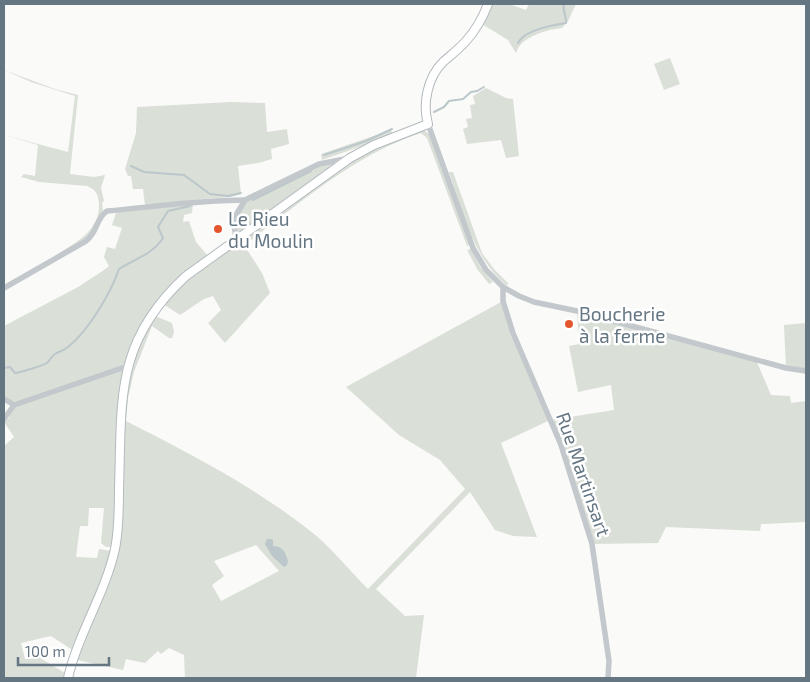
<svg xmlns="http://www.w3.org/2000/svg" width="810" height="682" viewBox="0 0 810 682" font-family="'Exo 2',sans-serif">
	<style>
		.green { fill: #dadfd7; fill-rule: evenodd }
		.water { fill: #bbc7cb }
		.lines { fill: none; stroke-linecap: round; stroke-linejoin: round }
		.stream { stroke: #bbc7cb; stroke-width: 2 }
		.secondary-casing { stroke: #b3babf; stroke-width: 10 }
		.street { stroke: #c3c8cc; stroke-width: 5.5 }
		.secondary { stroke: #fff; stroke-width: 8 }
		.poi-dot { fill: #e4572e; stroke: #fff; stroke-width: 2 }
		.labels { text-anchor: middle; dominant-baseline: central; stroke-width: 5; stroke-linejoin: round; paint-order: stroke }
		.poi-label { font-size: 19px; fill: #657683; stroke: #fff; text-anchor: start }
		.street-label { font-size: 19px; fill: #657683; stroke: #fff }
	</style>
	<rect width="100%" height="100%" fill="#fafaf8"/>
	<g class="green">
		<path d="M491 4H509L526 10 529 4H576L568 21 562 28C547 30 521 36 516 53L508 40 482 24Z"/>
		<path d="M670 58 680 84 664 90 654 64Z"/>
		<path d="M4 70 55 89 78 95 70 174 94 177 105 175 101 188 104 201 102 203 103 210 89 237 53 257C73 244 100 232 99 204 98 193 96 190 87 186L39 182 21 177 24 174 35 176 38 145 4 135 68 152 75 96 31 82Z"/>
		<path d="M486 88 506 98 513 99 519 156 506 158 501 140 467 144 463 129 468 127 466 119 472 118 470 105 475 104 473 96Z"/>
		<path d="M231 102 265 103 267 132 287 129 289 144 271 149 272 159 258 163 238 166 241 194 231 197 202 199 155 209 193 204 192 213 184 215 183 222 189 221 196 242 208 256 163 295 154 305 147 316 124 367 118 410 116 509 113 547H106L101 543 104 508H89L88 526H80L76 557 97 558 99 549 112 551 108 567 74 651 51 636 21 643 25 659 40 658 65 673 63 678H4V446L14 437 4 422 9 418 16 402H11L4 397V326L80 286C90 278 100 274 109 266L104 257 107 247 115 249 122 228 112 225 116 213 145 205 143 189H133L131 176H128L125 169 136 133 137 107Z"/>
		<path d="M391 130 393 135 322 160 321 154Z"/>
		<path d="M420 130 425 131 430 135 469 245 467 246 427 138 421 133C357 154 303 200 250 241L246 248 262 273 270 293 225 343 208 323 221 310 213 296 204 299 180 315 163 304 182 284 346 164 377 147Z"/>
		<path d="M350 158 236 239 234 224 245 200 319 164Z"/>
		<path d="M449 172H453L482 253 494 269 509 284 506 285C473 257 463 212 449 172Z"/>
		<path d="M471 249 481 268 493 282 489 284 477 269 467 250Z"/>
		<path d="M501 302 551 420 614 410 611 385 578 392 569 346 579 344 577 311 756 360 771 395 790 396 791 403 806 401V522L761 524 760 531 666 527 658 543 592 544 550 420 501 443 537 537 513 536 495 530 470 492 376 589 405 616 424 615 416 678H185L184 655 169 648 161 654 158 651 145 663 126 659 123 670 77 660 111 573 125 389 139 343 155 316 172 323 174 332 172 338H169L152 326 134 372 128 398 126 421C189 453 253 486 309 530 330 546 349 570 368 589L465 489 440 460 399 435 346 387ZM256 545 279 571 221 601 212 585 224 576 214 561Z"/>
		<path d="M806 323V371L786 368 784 325Z"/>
	</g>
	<path class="water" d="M267 539H271L273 540V546C284 547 285 552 288 561L287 565 284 567 272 556 265 544Z"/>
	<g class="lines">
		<g class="stream">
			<path d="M518 43C524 30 553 25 566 23 567 17 562 11 564 4"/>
			<path d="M434 112 444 107 449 101 463 99 471 92 477 91 484 87"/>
			<path d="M324 155 366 141 392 129"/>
			<path d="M131 166 144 172 184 175 210 194 228 196 241 193"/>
			<path d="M253 200 311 171"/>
			<path d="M4 368 10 367 15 373C19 373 44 365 47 363 50 360 52 356 55 354 58 352 62 351 65 349 86 335 111 293 119 269 134 259 152 255 163 238L158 227 168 211 190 206"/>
		</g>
		<defs>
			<path id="secondary" d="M68 678C78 634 105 594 115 549 119 530 119 509 119 489 122 400 114 342 186 276L350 158 374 145 428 124C422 103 428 77 443 62 451 55 459 49 466 41 476 30 483 17 488 4"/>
		</defs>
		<use href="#secondary" class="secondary-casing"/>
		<g class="street">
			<path d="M428 124 473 248 486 270 503 287 519 296 534 302 577 311 786 368 806 371"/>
			<path d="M236 239 234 224 236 215 245 200 319 164 350 158"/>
			<path d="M503 287V301L513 333 561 445 592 544 609 661 608 678"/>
			<path d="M4 288 86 241C98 232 96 218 107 211 153 207 199 200 245 200"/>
			<path d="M4 399 14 405"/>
			<path d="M4 419 14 405 128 366"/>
		</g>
		<use href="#secondary" class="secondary"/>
	</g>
	<g class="poi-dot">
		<circle cx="218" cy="229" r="5"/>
		<circle cx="569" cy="324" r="5"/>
	</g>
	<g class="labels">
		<g class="poi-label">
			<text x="228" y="218">Le Rieu<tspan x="228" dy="22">du Moulin</tspan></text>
			<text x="579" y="313">Boucherie<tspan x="579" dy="22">à la ferme</tspan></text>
		</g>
		<g class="street-label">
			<text transform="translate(584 474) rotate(71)">Rue Martinsart</text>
		</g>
	</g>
	<rect width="810" height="682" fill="none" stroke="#657683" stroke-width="10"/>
	<path d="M18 657v8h91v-8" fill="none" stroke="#657683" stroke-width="2.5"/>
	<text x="25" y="657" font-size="15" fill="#657683" stroke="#ffffff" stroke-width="4" paint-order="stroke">100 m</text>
</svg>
